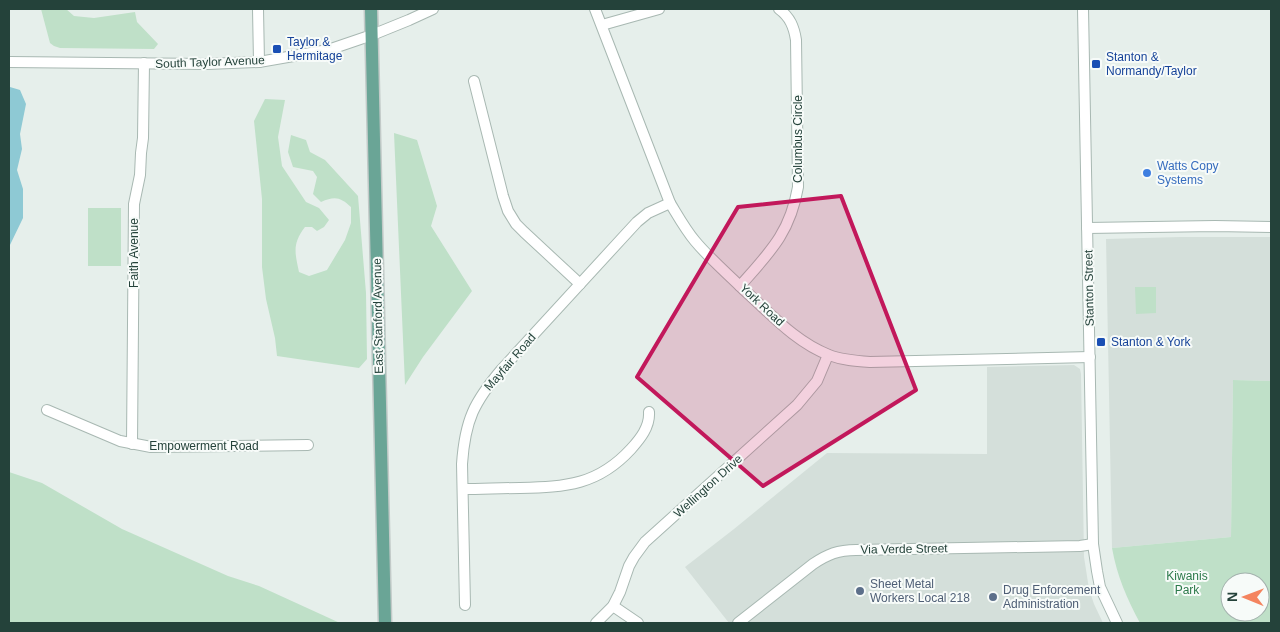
<svg xmlns="http://www.w3.org/2000/svg" width="1280" height="632" viewBox="0 0 1280 632" font-family="Arial,sans-serif">
	<style>
		.built { fill: #d4dfda }
		.green { fill: #bfe0c8; fill-rule: evenodd }
		.water { fill: #8ec9d4 }
		.lines { fill: none; stroke-linecap: round; stroke-linejoin: round }
		.minor-casing { stroke: #a8b8b2; stroke-width: 12 }
		.major-casing { stroke: #c2cac8; stroke-width: 15 }
		.minor { stroke: #fff; stroke-width: 10 }
		.major { stroke: #6aa596; stroke-width: 12 }
		.marked { fill: #c2185b; fill-opacity: 0.2; stroke: #c2185b; stroke-width: 4; stroke-linejoin: round }
		.transit-dot { fill: #1a4fb4; stroke: #f7fbf9; stroke-width: 2 }
		.shop-dot { fill: #3f7fe0; stroke: #f7fbf9; stroke-width: 2 }
		.service-dot { fill: #5c6f8a; stroke: #f7fbf9; stroke-width: 2 }
		.labels { text-anchor: middle; dominant-baseline: central; stroke-width: 4; stroke-linejoin: round; paint-order: stroke }
		.transit-label { font-size: 12px; fill: #164399; stroke: #f7fbf9; text-anchor: start }
		.street-label { font-size: 12px; fill: #24423a; stroke: #f7fbf9 }
		.shop-label { font-size: 12px; fill: #366cbe; stroke: #f7fbf9; text-anchor: start }
		.park-label { font-size: 12px; fill: #2d7a4b; stroke: #f7fbf9 }
		.service-label { font-size: 12px; fill: #4e5e75; stroke: #f7fbf9; text-anchor: start }
	</style>
	<rect width="100%" height="100%" fill="#e6efeb"/>
	<g class="built">
		<path d="M1180 237H1271V381L1233 380 1231 537 1112 548 1106 239Z"/>
		<path d="M1074 365 1080 369 1081 374 1084 557 1089 589 1094 604 1103 623H729L685 567 734 529 827 453 987 454V367Z"/>
	</g>
	<g class="green">
		<path d="M41 9H66L74 16 94 18 135 12 137 22 158 44 154 49 60 48 54 46 50 43Z"/>
		<path d="M265 99 285 100 278 137 282 166 306 202 319 208 329 220 324 227 317 231 312 227H305C292 244 295 253 299 272L309 276 327 270 345 240 351 223V207C340 197 335 196 321 202L313 194 317 177 313 171 293 167 288 152 291 135 306 140 310 152 325 160 358 196 366 293 367 359 359 368 277 356 275 338 266 299 262 267V199L254 121Z"/>
		<path d="M394 133 417 140 437 206 431 226 472 291 423 357 405 385Z"/>
		<rect x="88" y="208" width="33" height="58"/>
		<path d="M1135 287H1156V313L1136 314Z"/>
		<path d="M1233 380 1271 381V623H1140C1127 599 1117 576 1112 548L1231 537ZM1230 582H1260V612H1230Z"/>
		<path d="M9 472 42 483 122 529 228 576 259 586 340 623H9Z"/>
	</g>
	<path class="water" d="M10 87 20 90 26 104 20 134 22 149 17 170 23 189V218L9 247V96Z"/>
	<g class="lines">
		<defs>
			<g id="minor">
				<path d="M258 9 259 62"/>
				<path d="M595 9 670 203C678 216 685 229 695 241 710 259 728 274 744 290 770 313 795 342 829 355 842 360 856 361 870 362L1090 357"/>
				<path d="M1083 9 1093 544 1097 571 1100 587 1117 623"/>
				<path d="M602 25 659 9"/>
				<path d="M9 62 207 64 259 62 328 50 372 35 409 20 433 9"/>
				<path d="M474 81 503 196 508 211 516 224 524 232 580 284"/>
				<path d="M1087 228 1215 226 1271 227"/>
				<path d="M740 286C770 252 790 233 798 187L796 40C794 27 790 17 779 9"/>
				<path d="M47 410 120 441 151 447 308 445"/>
				<path d="M132 444 134 204 140 175 141 153 143 138 144 63"/>
				<path d="M463 489C482 489 501 488 520 488 566 487 598 485 631 449 640 439 650 427 649 412"/>
				<path d="M465 605 462 464C465 420 474 402 502 369L625 235 637 222 648 213 670 203"/>
				<path d="M613 606 638 623"/>
				<path d="M596 623 613 606 620 592 629 566 634 557 645 542 797 405 817 381 828 355"/>
				<path d="M738 623 813 564C828 554 838 550 856 550L1080 546 1093 544"/>
			</g>
			<path id="major" d="M371 9 385 623"/>
		</defs>
		<use href="#minor" class="minor-casing"/>
		<use href="#major" class="major-casing"/>
		<use href="#minor" class="minor"/>
		<use href="#major" class="major"/>
	</g>
	<path class="marked" d="M841 196 916 390 763 486 637 377 738 207Z"/>
	<g class="transit-dot">
		<rect x="272" y="44" width="10" height="10" rx="2.5"/>
		<rect x="1091" y="59" width="10" height="10" rx="2.5"/>
		<rect x="1096" y="337" width="10" height="10" rx="2.5"/>
	</g>
	<circle class="shop-dot" cx="1147" cy="173" r="5"/>
	<g class="service-dot">
		<circle cx="860" cy="591" r="5"/>
		<circle cx="993" cy="597" r="5"/>
	</g>
	<g class="labels">
		<g class="transit-label">
			<text x="287" y="42">Taylor &amp;<tspan x="287" dy="14">Hermitage</tspan></text>
			<text x="1106" y="57">Stanton &amp;<tspan x="1106" dy="14">Normandy/Taylor</tspan></text>
			<text x="1111" y="342">Stanton &amp; York</text>
		</g>
		<g class="street-label">
			<text transform="translate(210 62) rotate(-2)">South Taylor Avenue</text>
			<text transform="translate(798 139) rotate(-90)">Columbus Circle</text>
			<text transform="translate(134 253) rotate(-90)">Faith Avenue</text>
			<text transform="translate(1089 288) rotate(-91)">Stanton Street</text>
			<text transform="translate(762 305) rotate(43)">York Road</text>
			<text transform="translate(378 316) rotate(-91)">East Stanford Avenue</text>
			<text transform="translate(510 362) rotate(-49)">Mayfair Road</text>
			<text x="204" y="446">Empowerment Road</text>
			<text transform="translate(708 486) rotate(-42)">Wellington Drive</text>
			<text transform="translate(904 549) rotate(-1)">Via Verde Street</text>
		</g>
		<g class="shop-label">
			<text x="1157" y="166">Watts Copy<tspan x="1157" dy="14">Systems</tspan></text>
		</g>
		<g class="park-label">
			<text x="1187" y="576">Kiwanis<tspan x="1187" dy="14">Park</tspan></text>
		</g>
		<g class="service-label">
			<text x="870" y="584">Sheet Metal<tspan x="870" dy="14">Workers Local 218</tspan></text>
			<text x="1003" y="590">Drug Enforcement<tspan x="1003" dy="14">Administration</tspan></text>
		</g>
	</g>
	<rect width="1280" height="632" fill="none" stroke="#24423a" stroke-width="20"/>
	<g transform="translate(1245 597) rotate(271)"><circle r="24" fill="#f7fbf9" stroke="#a3b1ad"/>
	<path d="M0-4L9 19L0 12L-9 19Z" fill="#f4845f"/>
	<text y="-8" font-size="14" font-weight="bold" text-anchor="middle" fill="#24423a">N</text>
	</g>
</svg>
